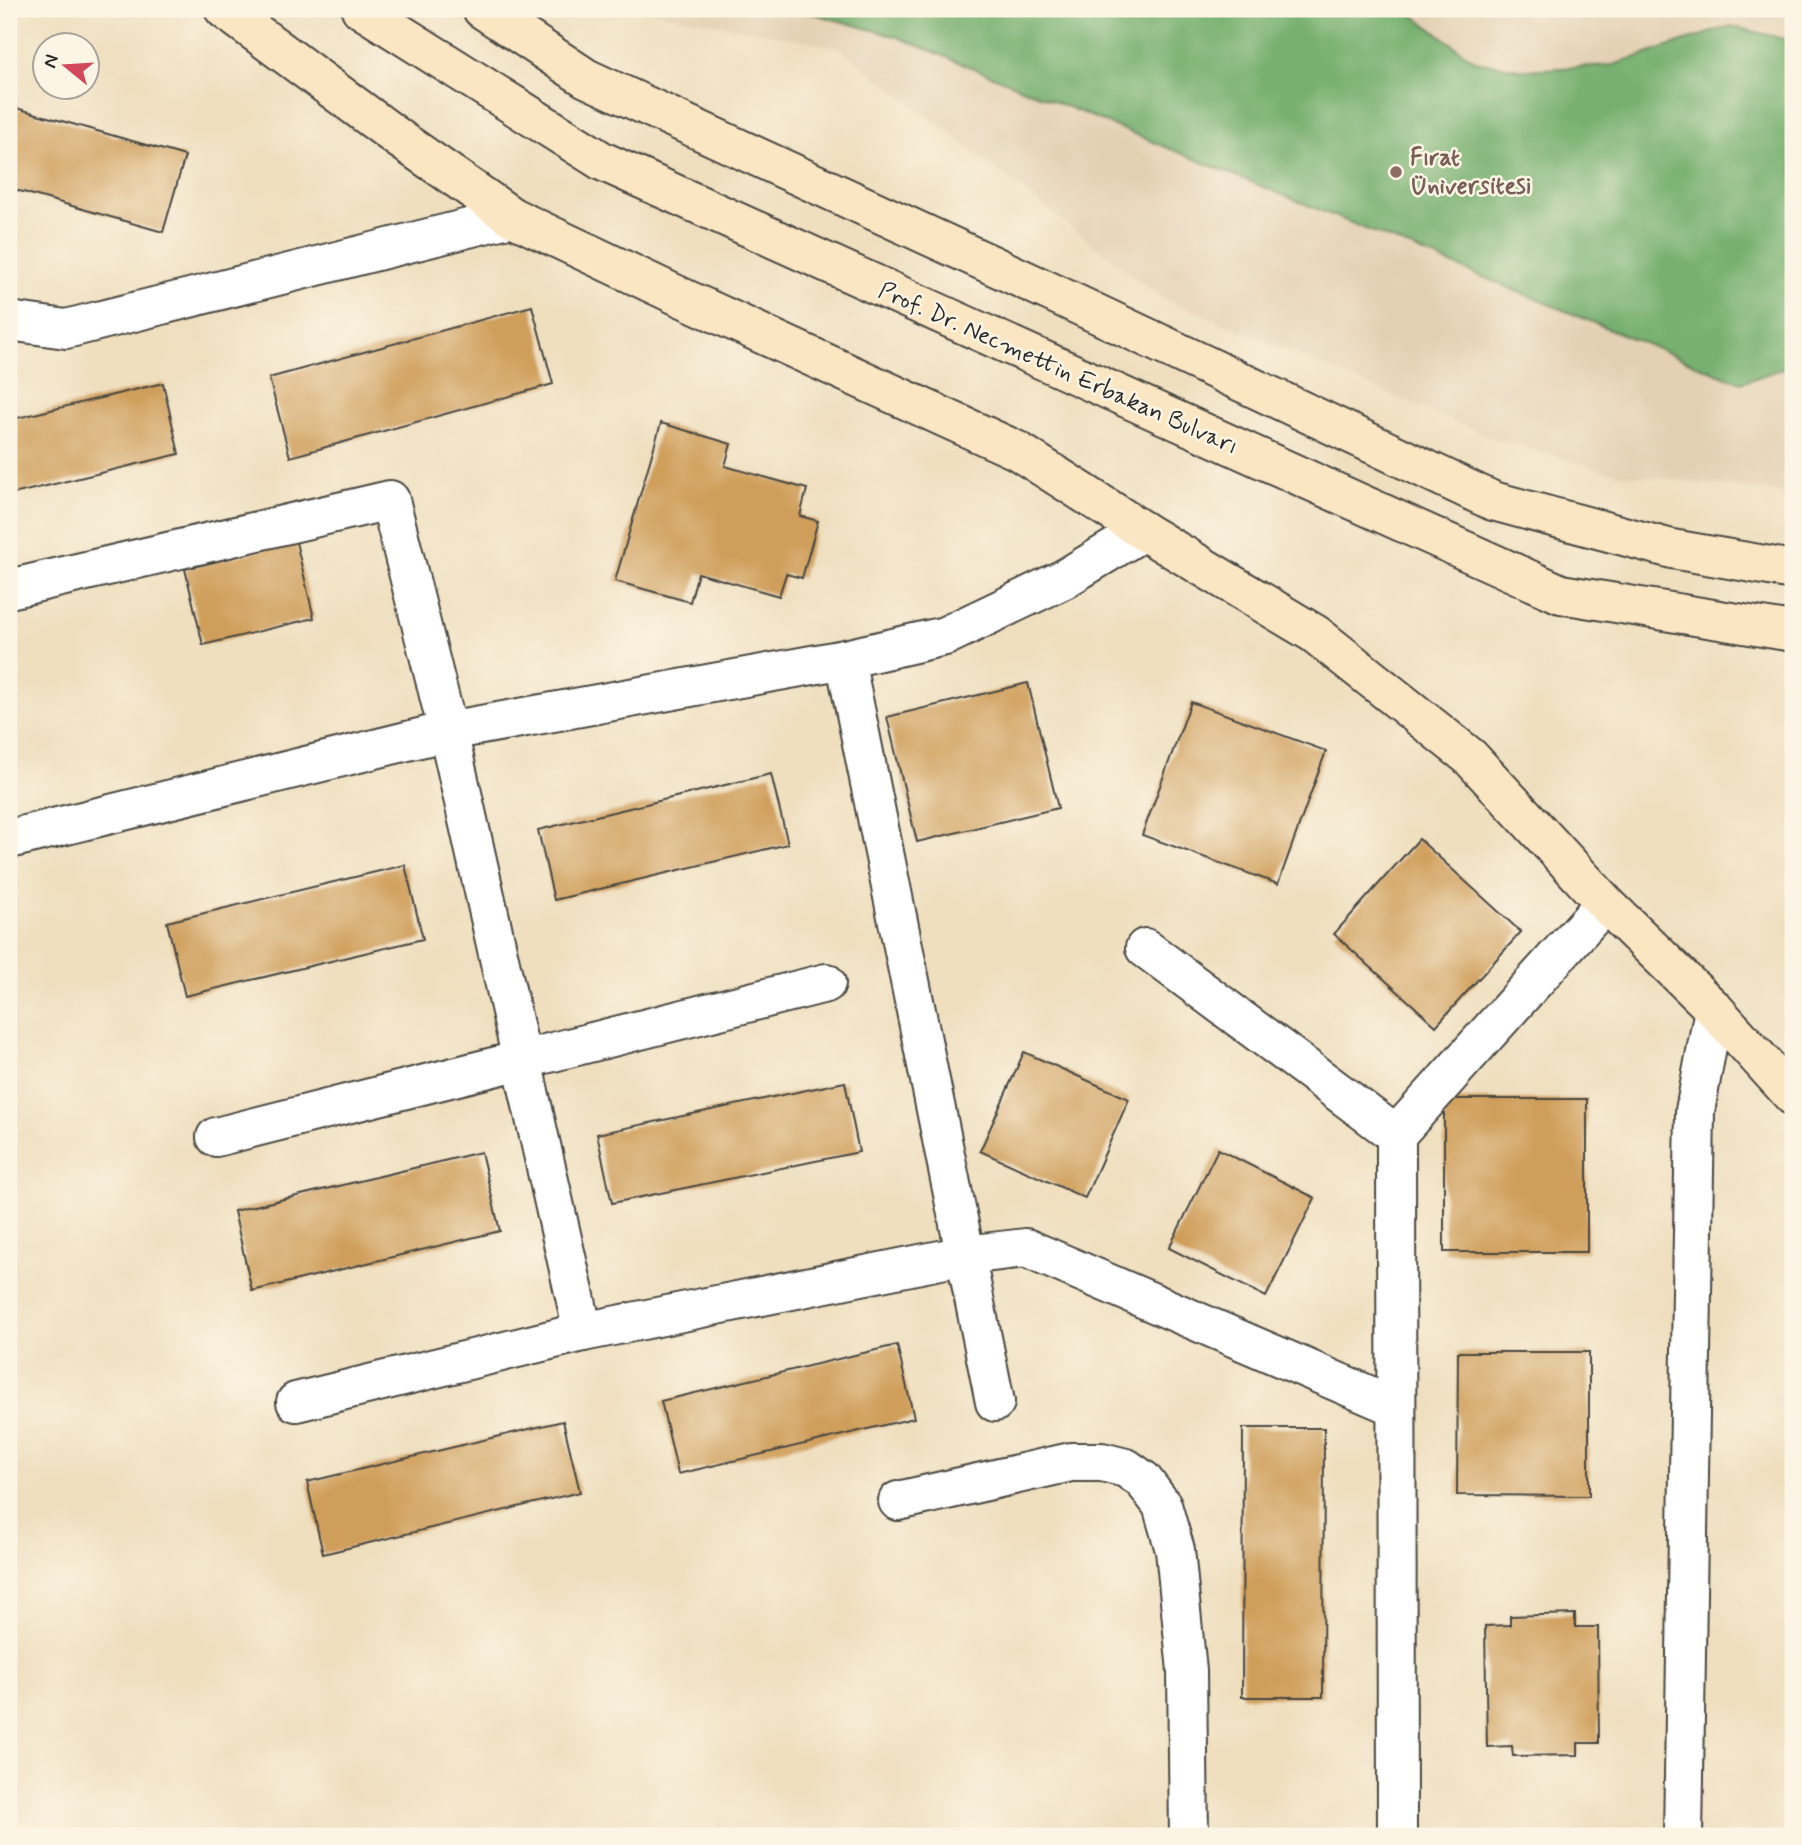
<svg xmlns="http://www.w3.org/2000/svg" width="1802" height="1845" viewBox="0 0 1802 1845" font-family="Mynerve,sans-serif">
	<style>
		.built { fill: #e4d1b4 }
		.forest { fill: #77b06f; stroke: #516e4d; stroke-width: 2 }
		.building { fill: #cf9e5a }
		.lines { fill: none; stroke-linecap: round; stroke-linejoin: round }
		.street-casing { stroke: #484641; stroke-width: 42 }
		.secondary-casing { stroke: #484641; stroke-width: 42 }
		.street { stroke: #fff; stroke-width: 38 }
		.secondary { stroke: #fbe6c4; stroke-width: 38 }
		.education-dot { fill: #8d6e63; stroke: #fcf5e5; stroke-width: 2.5 }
		.labels { text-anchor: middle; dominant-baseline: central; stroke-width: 5; stroke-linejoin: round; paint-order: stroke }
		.education-label { font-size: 24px; font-weight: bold; fill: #785e54; stroke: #fcf5e5; text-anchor: start }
		.street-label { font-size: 24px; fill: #2b2b2b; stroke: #fcf5e5 }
	</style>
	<rect width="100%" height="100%" fill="#fcf5e5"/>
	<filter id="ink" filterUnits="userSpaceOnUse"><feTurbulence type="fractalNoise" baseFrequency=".0143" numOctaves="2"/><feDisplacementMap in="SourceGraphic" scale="14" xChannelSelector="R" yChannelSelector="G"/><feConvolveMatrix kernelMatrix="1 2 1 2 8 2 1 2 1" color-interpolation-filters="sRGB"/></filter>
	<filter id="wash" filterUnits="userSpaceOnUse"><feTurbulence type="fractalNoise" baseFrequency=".00686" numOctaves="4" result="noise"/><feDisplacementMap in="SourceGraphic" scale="28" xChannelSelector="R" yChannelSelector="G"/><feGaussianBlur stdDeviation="1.57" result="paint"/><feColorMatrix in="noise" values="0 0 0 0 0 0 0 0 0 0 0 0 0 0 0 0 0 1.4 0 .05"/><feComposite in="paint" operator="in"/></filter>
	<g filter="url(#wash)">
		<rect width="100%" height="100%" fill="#efdfbf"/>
		<path class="built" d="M637 9H1793V494L1615 473 1492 438 1161 297 838 47Z"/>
		<path class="forest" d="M796 9H1405L1475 61 1524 70 1613 65 1731 26 1793 41V365L1741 383 895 36Z"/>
		<g id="blocks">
			<g class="building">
				<path d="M9 106 185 156 163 232 9 188Z"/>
				<path d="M532 306 553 384 290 457 269 378Z"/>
				<path d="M163 383 179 454 9 495V420Z"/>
				<path d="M661 423 731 444 725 466 807 489 800 516 818 521 802 578 786 574 779 596 698 573 690 602 615 581Z"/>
				<path d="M296 542 314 618 203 645 185 569Z"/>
				<path d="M1028 683 1058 808 917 842 887 717Z"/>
				<path d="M1191 702 1326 751 1278 884 1142 835Z"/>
				<path d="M771 774 788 844 554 900 538 830Z"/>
				<path d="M1419 839 1521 932 1436 1026 1334 934Z"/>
				<path d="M405 865 423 939 185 996 167 922Z"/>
				<path d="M1024 1052 1129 1099 1085 1198 980 1151Z"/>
				<path d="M845 1082 859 1152 612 1203 597 1134Z"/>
				<rect x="1444" y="1099" width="143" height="153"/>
				<path d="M1218 1149 1315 1198 1266 1297 1169 1248Z"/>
				<path d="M481 1152 500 1231 252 1291 234 1211Z"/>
				<path d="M897 1345 914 1418 678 1474 661 1401Z"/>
				<path d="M1458 1352H1589V1496L1457 1495Z"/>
				<path d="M563 1421 580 1492 323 1554 307 1482Z"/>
				<path d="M1243 1428H1324L1323 1697H1242Z"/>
				<path d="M1575 1614V1627H1598L1599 1743H1578V1755L1513 1756 1512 1746 1487 1747 1485 1626 1510 1625V1616Z"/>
			</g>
		</g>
	</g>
	<g filter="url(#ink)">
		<use href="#blocks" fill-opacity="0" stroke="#484641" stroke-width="2"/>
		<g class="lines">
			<defs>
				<g id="street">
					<path d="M9 321 66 329 512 217"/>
					<path d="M9 589 390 500 448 731 583 1332"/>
					<path d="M845 659 995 1402"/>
					<path d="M9 839 448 731 845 659 945 636 1064 579 1143 531"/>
					<path d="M1145 948 1396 1135 1397 1836"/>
					<path d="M1396 1135 1605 903"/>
					<path d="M216 1137 826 983"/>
					<path d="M296 1402 583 1332 965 1255 1026 1248 1396 1407"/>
					<path d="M898 1501 1071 1462H1102L1126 1468 1143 1480 1162 1505 1175 1550 1187 1671 1189 1836"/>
					<path d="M1683 1836 1695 1111 1714 1009"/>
				</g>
				<g id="secondary">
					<path d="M224 9 401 140 512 217 681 297 1018 451 1143 531 1315 634 1470 757 1605 903 1714 1009 1793 1096"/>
					<path d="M361 9 602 161 1561 594 1793 632"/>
					<path d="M482 9 586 78 1055 294 1493 501 1672 549 1793 570"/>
				</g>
			</defs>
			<use href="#street" class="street-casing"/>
			<use href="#secondary" class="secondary-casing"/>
			<use href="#street" class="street"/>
			<use href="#secondary" class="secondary"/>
		</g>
	</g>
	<circle class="education-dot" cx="1396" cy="172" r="7"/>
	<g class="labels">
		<g class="education-label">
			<text x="1410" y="158">Fırat<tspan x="1410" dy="28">Üniversitesi</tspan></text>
		</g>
		<g class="street-label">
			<text transform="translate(1058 369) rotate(24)">Prof. Dr. Necmettin Erbakan Bulvarı</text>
		</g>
	</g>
	<rect width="1802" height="1845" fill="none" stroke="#fcf5e5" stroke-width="35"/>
	<g transform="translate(66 66) rotate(288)"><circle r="33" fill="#fcf5e5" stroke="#a8a49b" stroke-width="2"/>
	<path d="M0-5L12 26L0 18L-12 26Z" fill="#d1495b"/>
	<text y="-10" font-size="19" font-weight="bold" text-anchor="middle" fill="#2b2b2b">N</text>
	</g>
</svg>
